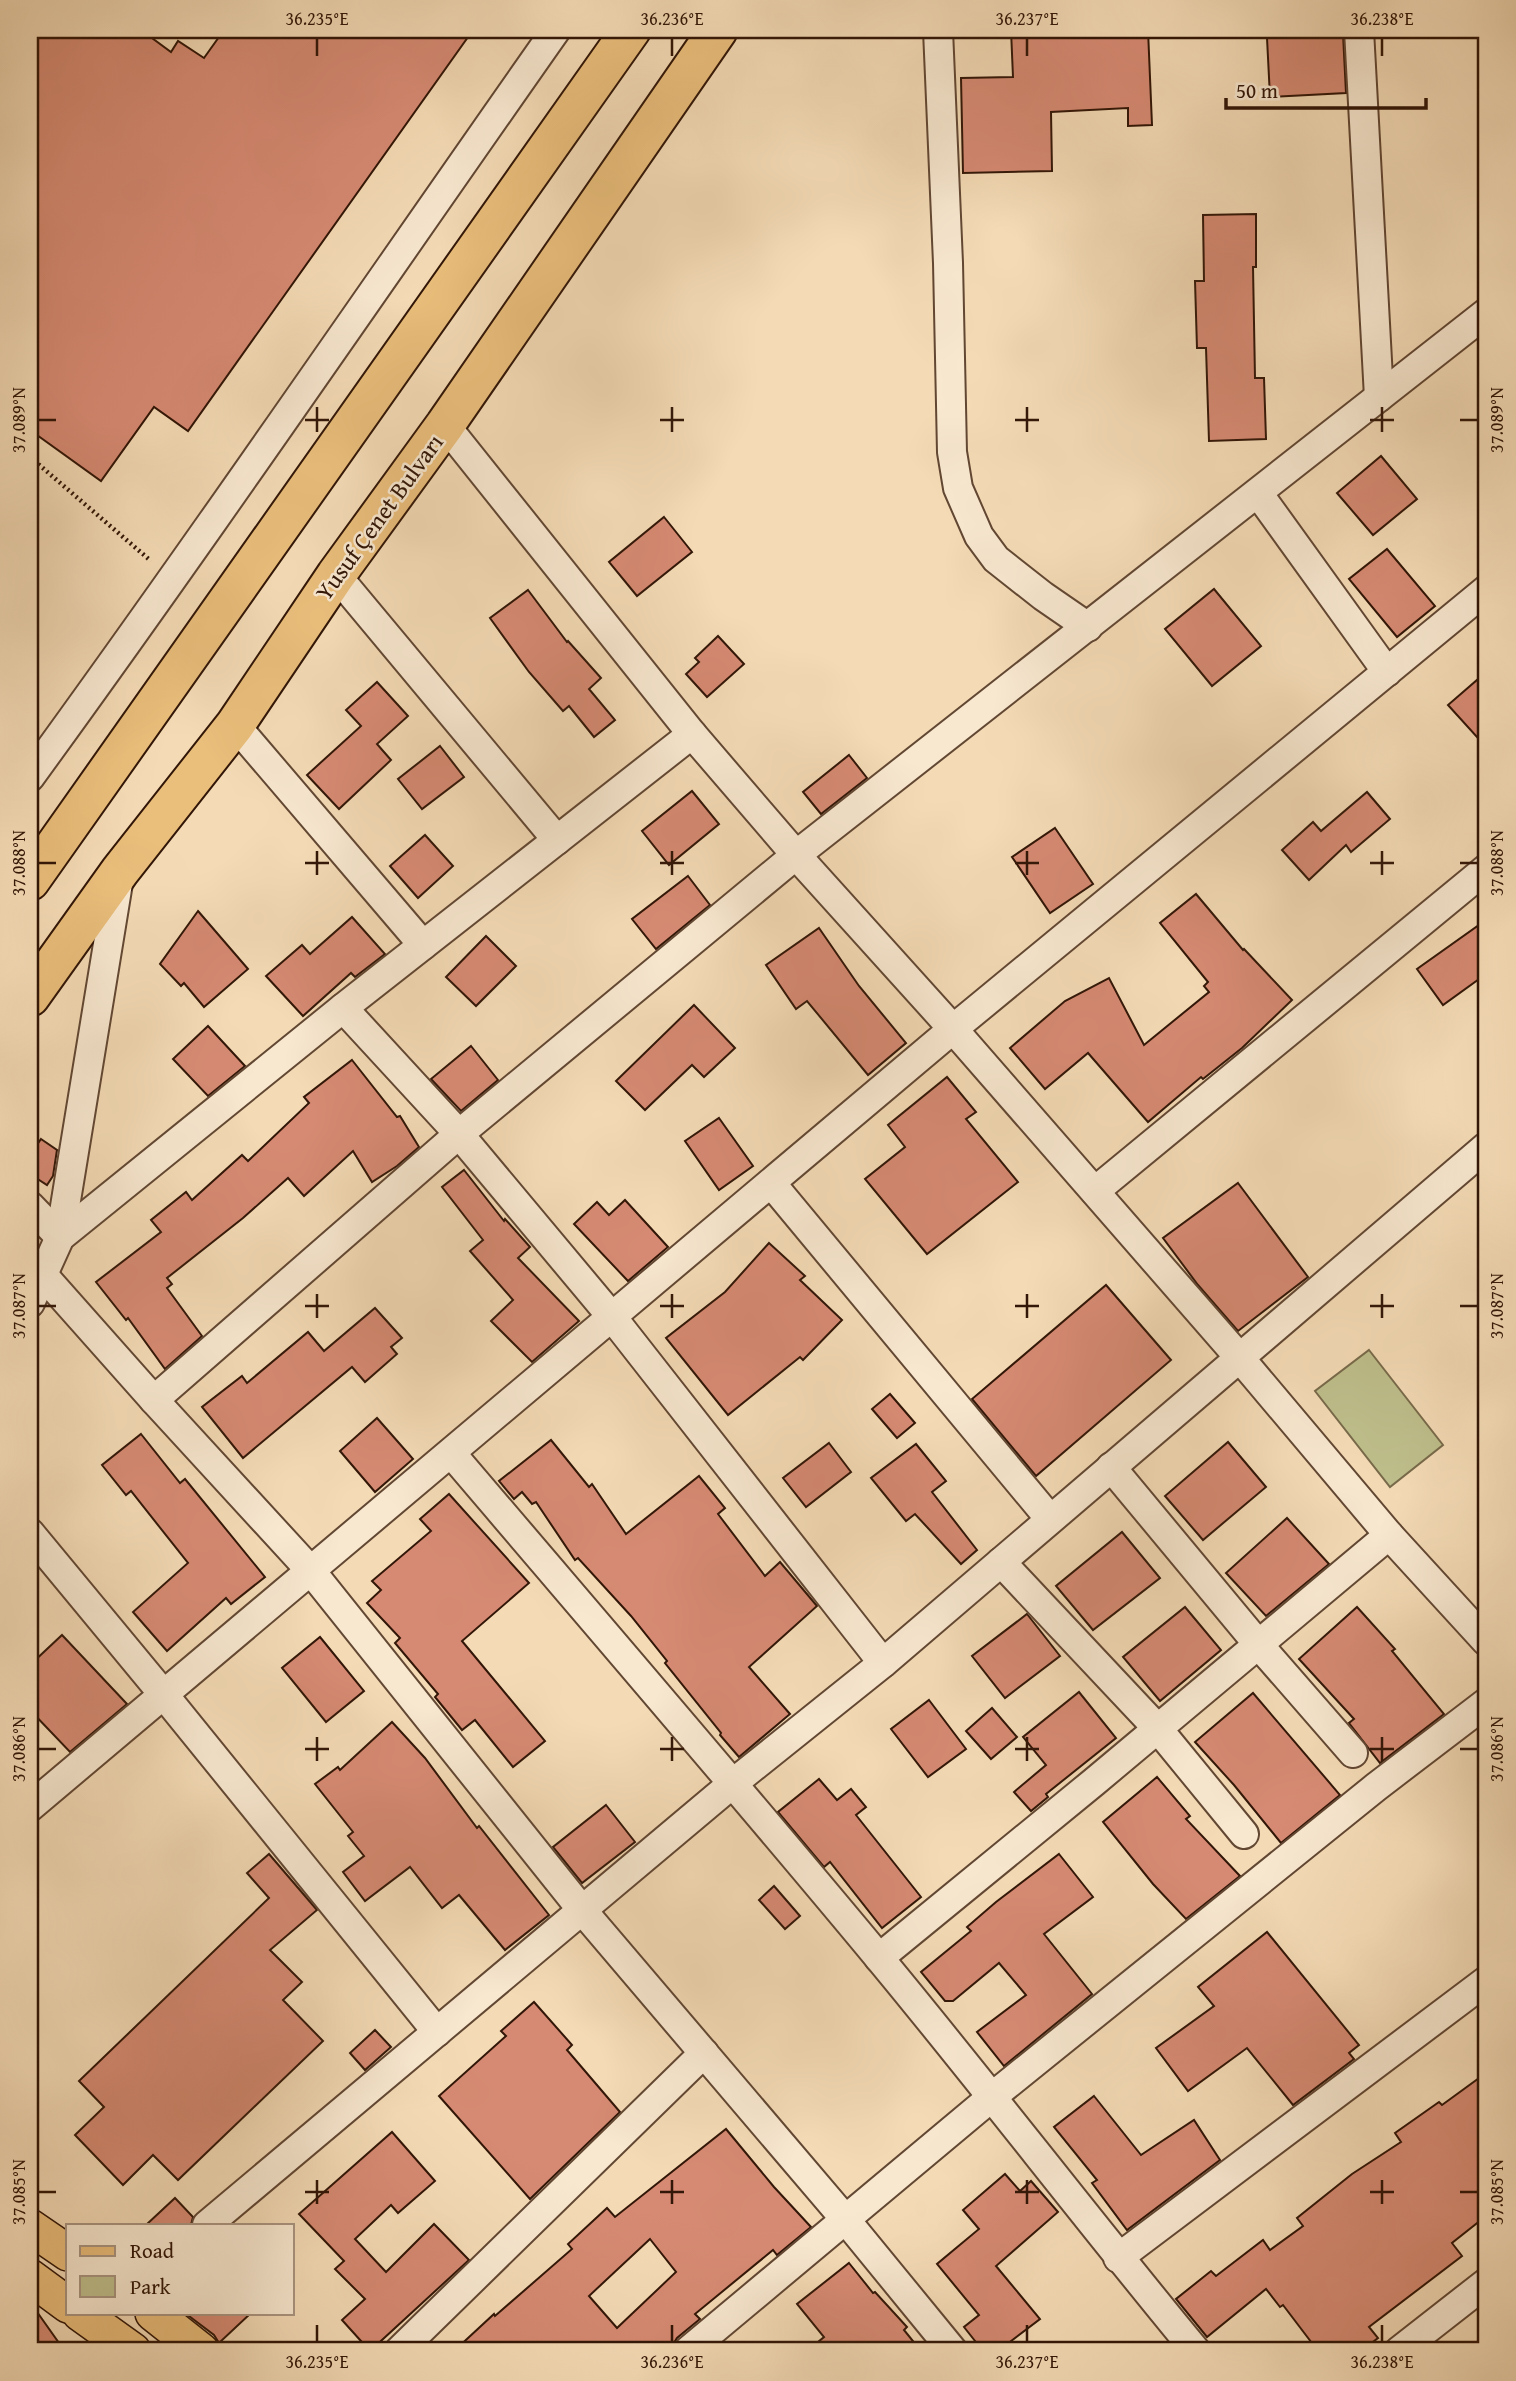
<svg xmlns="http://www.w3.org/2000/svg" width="1516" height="2381" viewBox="0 0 1516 2381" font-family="'Gentium Book Plus',serif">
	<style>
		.green { fill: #bebf8c; stroke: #786a4a; stroke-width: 2 }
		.building { fill: #d68a73; stroke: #321607; stroke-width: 2; fill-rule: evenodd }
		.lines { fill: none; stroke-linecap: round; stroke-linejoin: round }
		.minor-casing { stroke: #624733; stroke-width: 32 }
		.major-casing { stroke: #321607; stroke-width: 38 }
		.highway-casing { stroke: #321607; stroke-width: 42 }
		.path { stroke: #321607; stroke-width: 4.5; stroke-dasharray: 2 3.5; stroke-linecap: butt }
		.minor { stroke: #f8e8d0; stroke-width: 28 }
		.major { stroke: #eabe7b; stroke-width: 35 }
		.highway { stroke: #eabe7b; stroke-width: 38 }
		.ticks { fill: none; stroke: #321607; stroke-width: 2.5 }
		.labels { text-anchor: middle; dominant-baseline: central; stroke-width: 5; stroke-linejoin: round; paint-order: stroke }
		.street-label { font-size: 24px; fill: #321607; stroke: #f8e8d0 }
		.neatline { fill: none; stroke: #321607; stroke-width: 2.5 }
		.ticks-label { font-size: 18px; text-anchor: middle; fill: #321607 }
	</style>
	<rect width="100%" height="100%" fill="#f4dbb6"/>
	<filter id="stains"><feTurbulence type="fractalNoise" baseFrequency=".00286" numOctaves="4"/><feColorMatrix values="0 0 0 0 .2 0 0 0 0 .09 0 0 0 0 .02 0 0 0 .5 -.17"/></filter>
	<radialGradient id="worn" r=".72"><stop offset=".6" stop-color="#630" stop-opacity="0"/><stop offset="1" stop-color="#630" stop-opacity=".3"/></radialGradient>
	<path class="green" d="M1369 1350 1443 1445 1390 1487 1315 1391Z"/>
	<g class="building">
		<path d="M30 30H141L171 52 178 41 204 58 224 30H473L188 431 154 407 101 481 30 430Z"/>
		<path d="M1011 30H1148L1152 125 1128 126V108L1051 112 1052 171 963 173 961 78 1013 77Z"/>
		<path d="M1343 34 1346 93 1270 97 1267 38Z"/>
		<path d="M1256 214V267H1253L1255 378H1264L1266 439 1209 441 1206 348H1197L1195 281H1204L1203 215Z"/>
		<path d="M1381 456 1417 499 1373 535 1337 493Z"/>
		<path d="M664 517 692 552 637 596 609 562Z"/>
		<path d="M1387 549 1435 606 1397 637 1349 579Z"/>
		<path d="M1214 589 1261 646 1212 686 1165 629Z"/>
		<path d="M528 590 567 642 568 641 601 678 589 689 615 720 594 737 569 706 563 711 529 672 490 618Z"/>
		<path d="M718 636 744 664 707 697 686 674 699 662 695 658Z"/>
		<path d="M1477 680 1486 690V747L1448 705Z"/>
		<path d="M377 682 408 716 377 744 391 760 339 809 307 775 361 726 346 710Z"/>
		<path d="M440 746 464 777 422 809 398 779Z"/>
		<path d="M849 755 867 778 821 814 803 792Z"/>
		<path d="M692 791 719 824 669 865 642 831Z"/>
		<path d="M1367 792 1390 819 1351 852 1346 845 1309 880 1282 850 1313 822 1321 831Z"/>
		<path d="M1055 828 1093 884 1050 913 1012 857Z"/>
		<path d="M425 835 453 866 418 898 390 866Z"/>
		<path d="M688 876 710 905 656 949 632 919Z"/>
		<path d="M1196 894 1243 950 1244 949 1292 1000 1242 1048 1203 1079 1201 1077 1148 1122 1088 1053 1045 1089 1010 1048 1065 1001 1109 978 1144 1045 1209 992 1204 986 1208 982 1160 923Z"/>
		<path d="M198 911 248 969 204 1007 184 983 181 986 160 964Z"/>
		<path d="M352 917 385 954 355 977 351 973 303 1016 266 976 302 945 310 954Z"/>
		<path d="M1486 920V974L1443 1005 1417 969Z"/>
		<path d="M819 928 859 986 906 1043 868 1075 807 1001 796 1009 766 965Z"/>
		<path d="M486 936 516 966 476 1006 446 977Z"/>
		<path d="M694 1005 735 1048 704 1077 692 1065 645 1110 616 1081Z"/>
		<path d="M208 1026 245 1066 208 1096 173 1059Z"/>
		<path d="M471 1046 498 1080 461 1111 431 1079Z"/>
		<path d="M352 1060 397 1117 400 1116 419 1147 397 1166 372 1182 353 1151 304 1196 288 1178 243 1218 167 1278 172 1284 167 1288 202 1336 165 1369 128 1318 126 1320 96 1282 161 1232 151 1220 186 1192 192 1200 242 1155 248 1161 309 1103 304 1097Z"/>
		<path d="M947 1077 976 1112 966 1119 1018 1182 927 1254 865 1179 905 1147 888 1125Z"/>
		<path d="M719 1118 753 1166 719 1190 685 1141Z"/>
		<path d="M41 1139 57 1150 53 1176 47 1185 30 1174V1155Z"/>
		<path d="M464 1170 504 1221 505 1219 530 1247 518 1258 579 1321 532 1362 491 1321 513 1300 470 1251 483 1240 442 1187Z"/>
		<path d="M1238 1183 1308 1277 1238 1331 1198 1285 1163 1238Z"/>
		<path d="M625 1200 668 1247 628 1281 574 1224 597 1202 609 1215Z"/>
		<path d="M769 1243 805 1276 800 1280 842 1320 803 1360 800 1357 728 1415 666 1338 725 1292Z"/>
		<path d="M1106 1285 1171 1360 1036 1476 972 1399Z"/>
		<path d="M375 1308 402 1338 391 1347 397 1354 365 1382 352 1367 243 1458 202 1407 242 1376 247 1383 308 1332 324 1351Z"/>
		<path d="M890 1394 915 1423 897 1438 872 1409Z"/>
		<path d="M377 1418 413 1459 375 1492 340 1451Z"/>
		<path d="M141 1434 180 1483 185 1479 265 1577 231 1604 226 1598 167 1651 133 1612 188 1563 131 1491 126 1495 102 1465Z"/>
		<path d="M551 1440 589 1487 592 1484 626 1534 699 1476 725 1508 718 1514 765 1576 780 1562 817 1606 749 1667 790 1714 739 1757 720 1735 721 1733 665 1663 667 1661 631 1616 578 1558 575 1560 536 1502 532 1504 522 1492 514 1499 499 1481Z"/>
		<path d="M1228 1442 1266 1487 1203 1540 1165 1496Z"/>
		<path d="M829 1443 851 1472 806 1507 783 1478Z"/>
		<path d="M916 1444 946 1481 932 1492 977 1550 961 1564 915 1514 906 1521 871 1478Z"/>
		<path d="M449 1494 529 1583 462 1641 545 1741 513 1767 475 1720 462 1730 435 1697 438 1694 395 1643 400 1638 367 1603 381 1590 372 1581 431 1531 420 1519Z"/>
		<path d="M1287 1518 1329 1564 1266 1616 1226 1573Z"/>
		<path d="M1122 1532 1160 1578 1093 1630 1056 1586Z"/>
		<path d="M1185 1607 1221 1650 1160 1701 1123 1657Z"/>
		<path d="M1357 1607 1395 1649 1392 1651 1444 1714 1380 1763 1349 1723 1354 1719 1299 1659Z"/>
		<path d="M1027 1614 1060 1656 1005 1698 972 1656Z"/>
		<path d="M62 1635 127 1704 70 1752 30 1710V1665Z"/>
		<path d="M320 1637 364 1691 326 1722 282 1668Z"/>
		<path d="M1079 1692 1116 1738 1046 1794 1048 1797 1031 1811 1014 1792 1046 1765 1023 1737Z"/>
		<path d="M1253 1693 1340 1795 1281 1843 1234 1785 1195 1742Z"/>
		<path d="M929 1700 966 1749 928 1777 891 1729Z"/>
		<path d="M992 1708 1017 1737 991 1759 966 1731Z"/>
		<path d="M392 1722 425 1758 477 1828 479 1826 549 1915 505 1950 459 1895 442 1908 410 1867 365 1901 343 1872 364 1856 348 1836 353 1832 315 1784 338 1767 340 1770Z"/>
		<path d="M1157 1777 1190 1816 1186 1819 1240 1876 1186 1919 1153 1884 1103 1822Z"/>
		<path d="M819 1779 837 1800 851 1789 866 1807 856 1815 921 1897 882 1928 830 1862 824 1867 778 1812Z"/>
		<path d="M606 1805 635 1842 582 1883 553 1847Z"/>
		<path d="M269 1854 317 1910 270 1950 302 1982 283 2000 323 2041 178 2180 153 2155 123 2185 75 2135 104 2107 79 2081 269 1898 247 1873Z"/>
		<path d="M1059 1854 1093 1897 1044 1934 1092 1994 1004 2066 977 2032 1026 1995 999 1963 953 2001H945L921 1972 971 1931 967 1927 996 1902Z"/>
		<path d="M774 1886 800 1916 785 1929 759 1900Z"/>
		<path d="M1267 1932 1359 2045 1349 2053 1354 2059 1293 2105 1247 2048 1188 2091 1156 2048 1214 2006 1198 1987Z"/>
		<path d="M534 2002 572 2045 567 2050 620 2112 530 2199 439 2096 506 2036 501 2031Z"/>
		<path d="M375 2030 391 2047 365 2070 350 2053Z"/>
		<path d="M1486 2073V2216L1452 2243 1462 2256 1369 2327 1378 2338 1361 2351H1318L1283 2305 1280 2307 1266 2289 1207 2337 1176 2299 1211 2271 1216 2276 1263 2240 1270 2250 1303 2226 1297 2218 1352 2174 1401 2142 1395 2133 1439 2102 1442 2105Z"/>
		<path d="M1094 2096 1141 2155 1194 2120 1220 2160 1127 2230 1092 2183 1097 2180 1054 2127Z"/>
		<path d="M726 2129 774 2187 811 2227 777 2255 773 2250 695 2314 700 2319 677 2338 669 2351H454L494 2314 495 2316 572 2249 568 2244 607 2208 615 2217ZM650 2239 676 2272 617 2328 589 2296Z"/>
		<path d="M392 2132 435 2181 398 2213 391 2205 355 2239 386 2272 434 2224 469 2260 370 2351 342 2320 365 2299 335 2269 344 2261 299 2214Z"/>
		<path d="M1005 2174 1020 2191 1031 2181 1058 2212 996 2266 1040 2319 998 2351H983L964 2327 979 2315 937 2264 979 2229 963 2210Z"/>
		<path d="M175 2198 193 2217 191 2225H146Z"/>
		<path d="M849 2263 873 2293 875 2292 907 2327 904 2330 921 2351H807L824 2337 797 2304Z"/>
		<path d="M30 2302 59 2343 47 2351H30Z"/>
		<path d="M185 2313H251L219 2343 214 2335Z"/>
	</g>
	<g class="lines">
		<defs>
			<g id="minor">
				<path d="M938 30 948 263 952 452 958 488 979 536 996 559 1043 596 1088 627"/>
				<path d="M1359 30 1379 397"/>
				<path d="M445 425 692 734 796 855 953 1029 1486 590"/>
				<path d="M1258 493 1387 672"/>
				<path d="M336 575 557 840"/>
				<path d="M235 725 423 945"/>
				<path d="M30 777C209 531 381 279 556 30"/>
				<path d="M343 1008 459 1134 612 1317 883 1663"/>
				<path d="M771 1183 1050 1519"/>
				<path d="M1095 1191 1486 869"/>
				<path d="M30 1206 60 1237"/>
				<path d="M60 1237 119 877"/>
				<path d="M43 1275 154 1400 311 1571 582 1910 845 2219 953 2351"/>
				<path d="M30 1303 60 1237 343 1008 692 734"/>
				<path d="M154 1400 459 1134 796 855 1486 313"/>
				<path d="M451 1453C594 1621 739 1789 880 1959 987 2088 1089 2222 1196 2351"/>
				<path d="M1111 1467 1258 1644 1353 1753"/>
				<path d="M30 1533 164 1695 437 2032"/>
				<path d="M1001 1562 1158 1729 1244 1834"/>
				<path d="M30 1807 953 1029 1239 1357 1389 1535 1486 1641"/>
				<path d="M879 1958 1094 1782 1389 1535"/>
				<path d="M207 2225 732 1784 883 1663 1486 1147"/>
				<path d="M1118 2258 1486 1981"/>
				<path d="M399 2351 704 2053"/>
				<path d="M688 2351 993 2096 1376 1787 1486 1703"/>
				<path d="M1399 2351 1486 2283"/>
			</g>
			<g id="major">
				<path d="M30 2227 68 2253"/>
				<path d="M30 2277 68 2305"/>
				<path d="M80 2313 133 2351"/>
				<path d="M153 2313 201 2351"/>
			</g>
			<g id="highway">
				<path d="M30 881 631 30"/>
				<path d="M30 997 120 871 235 725 336 575 445 425 718 30"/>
			</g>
		</defs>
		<use href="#minor" class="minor-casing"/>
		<use href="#major" class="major-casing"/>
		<use href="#highway" class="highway-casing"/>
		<path class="path" d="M30 457 151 561"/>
		<use href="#minor" class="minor"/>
		<use href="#major" class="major"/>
		<use href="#highway" class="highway"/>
	</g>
	<path class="ticks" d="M317 38V56M672 38V56M1027 38V56M1382 38V56M317 407V432M672 407V432M1027 407V432M1382 407V432M38 420H56M305 420H329M660 420H684M1015 420H1039M1370 420H1394M1460 420H1478M317 851V875M672 851V875M1027 851V875M1382 851V875M38 863H56M305 863H329M660 863H684M1015 863H1039M1370 863H1394M1460 863H1478M317 1294V1318M672 1294V1318M1027 1294V1318M1382 1294V1318M38 1306H56M305 1306H329M660 1306H684M1015 1306H1039M1370 1306H1394M1460 1306H1478M317 1737V1761M672 1737V1761M1027 1737V1761M1382 1737V1761M38 1749H56M305 1749H329M660 1749H684M1015 1749H1039M1370 1749H1394M1460 1749H1478M317 2180V2204M672 2180V2204M1027 2180V2204M1382 2180V2204M38 2192H56M305 2192H329M660 2192H684M1015 2192H1039M1370 2192H1394M1460 2192H1478M317 2325V2342M672 2325V2342M1027 2325V2342M1382 2325V2342"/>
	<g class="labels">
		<g class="street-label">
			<text transform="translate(379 517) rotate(-54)">Yusuf Çenet Bulvarı</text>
		</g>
	</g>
	<rect width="1516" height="2381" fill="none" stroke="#f4dbb6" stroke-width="77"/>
	<rect x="66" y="2224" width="228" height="91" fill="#f8e8d0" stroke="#a99480" stroke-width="2"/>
	<rect x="80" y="2246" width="35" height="10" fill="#eabe7b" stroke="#a99480" stroke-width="2"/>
	<text x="130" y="2258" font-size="21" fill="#321607">Road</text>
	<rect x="80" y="2276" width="35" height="21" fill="#bebf8c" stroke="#a99480" stroke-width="2"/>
	<text x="130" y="2294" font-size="21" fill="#321607">Park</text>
	<path d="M1226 98v10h200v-10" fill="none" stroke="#321607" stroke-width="3.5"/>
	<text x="1236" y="98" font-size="21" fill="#321607" stroke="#f8e8d0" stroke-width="5" paint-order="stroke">50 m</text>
	<rect x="38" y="38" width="1440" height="2304" class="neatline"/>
	<g class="ticks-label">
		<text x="317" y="25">36.235°E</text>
		<text x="672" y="25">36.236°E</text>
		<text x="1027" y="25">36.237°E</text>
		<text x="1382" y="25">36.238°E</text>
		<text transform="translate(19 420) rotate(-90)" y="6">37.089°N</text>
		<text transform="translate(1497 420) rotate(-90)" y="6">37.089°N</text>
		<text transform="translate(19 863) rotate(-90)" y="6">37.088°N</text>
		<text transform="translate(1497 863) rotate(-90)" y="6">37.088°N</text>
		<text transform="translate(19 1306) rotate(-90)" y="6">37.087°N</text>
		<text transform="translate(1497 1306) rotate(-90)" y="6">37.087°N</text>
		<text transform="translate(19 1749) rotate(-90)" y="6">37.086°N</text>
		<text transform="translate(1497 1749) rotate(-90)" y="6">37.086°N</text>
		<text transform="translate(19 2192) rotate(-90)" y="6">37.085°N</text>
		<text transform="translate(1497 2192) rotate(-90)" y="6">37.085°N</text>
		<text x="317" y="2368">36.235°E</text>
		<text x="672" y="2368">36.236°E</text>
		<text x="1027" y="2368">36.237°E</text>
		<text x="1382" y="2368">36.238°E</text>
	</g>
	<rect width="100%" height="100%" filter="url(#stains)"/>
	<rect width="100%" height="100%" fill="url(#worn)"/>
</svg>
